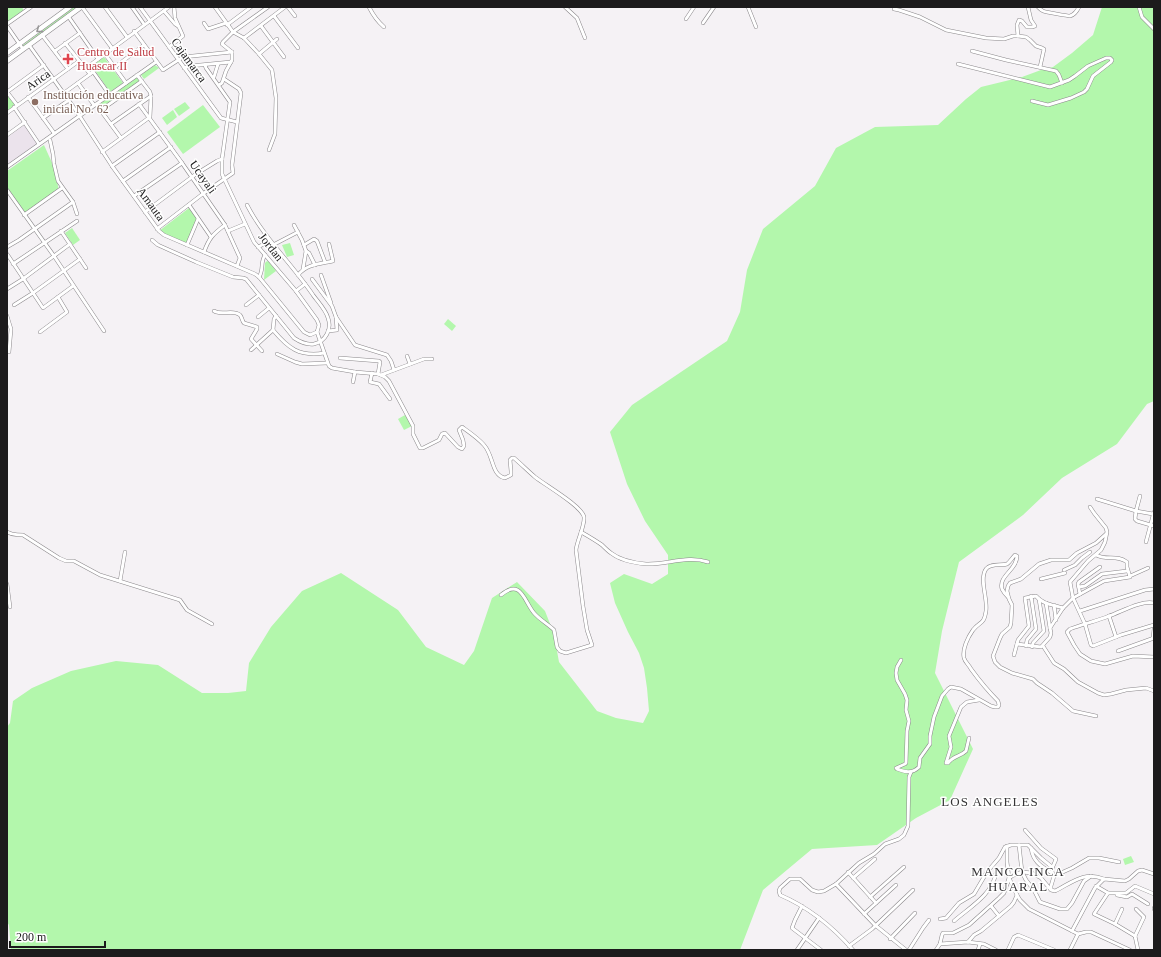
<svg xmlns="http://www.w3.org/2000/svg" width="1161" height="957" viewBox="0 0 1161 957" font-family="Georgia,serif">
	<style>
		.built { fill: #ebe3ec }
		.green { fill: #b3f7ac }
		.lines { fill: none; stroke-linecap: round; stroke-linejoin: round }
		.street-casing { stroke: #8b888b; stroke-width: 4 }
		.secondary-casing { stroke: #8b888b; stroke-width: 5.5 }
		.street { stroke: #fff; stroke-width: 3 }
		.secondary { stroke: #fff; stroke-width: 4.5 }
		.oneway { stroke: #999899 }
		.health-dot { fill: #e0444e; stroke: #fff; stroke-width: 1.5 }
		.education-dot { fill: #8d6e63; stroke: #fff; stroke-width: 1.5 }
		.labels { text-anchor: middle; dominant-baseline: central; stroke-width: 3; stroke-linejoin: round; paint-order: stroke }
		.health-label { font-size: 12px; fill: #be3a42; stroke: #fff; text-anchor: start }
		.street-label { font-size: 12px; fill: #1c1b1c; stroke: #fff }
		.education-label { font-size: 12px; fill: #785e54; stroke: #fff; text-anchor: start }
		.neighbourhood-label { font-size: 13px; letter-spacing: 1px; fill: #363436; stroke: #fff }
	</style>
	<rect width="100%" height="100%" fill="#f5f2f5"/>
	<path class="built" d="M24 125 38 143 7 165V138Z"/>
	<g class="green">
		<path d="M7 7H22L24 11 7 23Z"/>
		<path d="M74 7H79L23 47V45Z"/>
		<path d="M1102 7H1154V401L1147 404 1117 444 1062 478 1023 515 959 562 942 631 935 673 973 749 950 800 916 818 877 845 812 849 763 890 740 950H11L9 925 7 922V727L10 723 13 701 32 688 71 671 116 661 158 665 202 693H228L246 691 249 663 271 627 302 591 341 573 398 610 426 647 464 665 474 651 492 598 517 582 545 611 554 634 559 662 597 711 616 718 643 723 649 711 647 688 644 668 639 653 628 632 615 603 610 583 624 574 652 584 668 574V555L645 521 627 484 610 432 632 405 727 341 740 312 747 270 763 229 815 186 836 148 875 127 938 125 966 99 981 87 1022 77 1041 70 1053 67 1072 53 1093 35Z"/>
		<path d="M104 57 123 83 110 92 92 66Z"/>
		<path d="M155 65 159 68 144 79 141 75Z"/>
		<path d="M137 77 141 83 102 110 98 104Z"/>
		<path d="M7 94 16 106 7 112Z"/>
		<path d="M185 102 190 108 179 116 174 109Z"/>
		<path d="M203 105 220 127 183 154 167 132Z"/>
		<path d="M173 110 177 117 167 125 162 118Z"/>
		<path d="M44 145 53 165 59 190 25 213 7 187V171Z"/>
		<path d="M189 208 197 219 187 244 164 234 159 231Z"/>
		<path d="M72 228 80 240 73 245 65 233Z"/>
		<path d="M290 243 294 255 287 257 282 245Z"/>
		<path d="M267 261 269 262 276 271 264 280 265 263Z"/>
		<path d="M448 319 456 326 452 331 444 324Z"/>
		<path d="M405 415 412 426 404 430 398 419Z"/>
		<path d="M1131 856 1134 862 1125 865 1123 859Z"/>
	</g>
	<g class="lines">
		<defs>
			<g id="street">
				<path d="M82 7 112 48"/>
				<path d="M105 7 127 37"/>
				<path d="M132 7 144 24"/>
				<path d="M140 7 221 118 237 122"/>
				<path d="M215 7 233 32 244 38 259 54 272 70 276 98 275 134 269 150"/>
				<path d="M288 7 295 16"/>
				<path d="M369 7C373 15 377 21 384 27"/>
				<path d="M565 7 577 18 585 38"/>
				<path d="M748 7 756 27"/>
				<path d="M1038 7C1040 9 1041 10 1043 11 1045 12 1068 16 1070 16 1074 15 1077 11 1079 7"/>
				<path d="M1139 7 1142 17 1154 29"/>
				<path d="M894 9 899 10 920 17 946 30 986 38 1004 39 1013 36H1018L1026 37 1030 40 1036 46 1042 48 1044 49 1040 67"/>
				<path d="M164 11 175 24 178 26"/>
				<path d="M68 16 98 59"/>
				<path d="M274 16 298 48"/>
				<path d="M686 19 694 7"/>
				<path d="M204 23 208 29 226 23"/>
				<path d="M703 23 714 7"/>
				<path d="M7 24 31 7"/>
				<path d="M227 25 251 7"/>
				<path d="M7 26 23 49"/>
				<path d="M261 26 284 57"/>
				<path d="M134 31 163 70 183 57 232 52"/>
				<path d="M42 35 68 69"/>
				<path d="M1018 36 1017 25 1019 20 1022 21 1027 27H1032L1035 26 1031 20 1028 7"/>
				<path d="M244 38 285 7"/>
				<path d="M65 43 90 74"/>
				<path d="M29 45 77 112 112 166 159 231 164 235 255 274 259 277 304 332 310 335 317 332 319 325 317 320 296 291 254 242 222 174V159L230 102 206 68 205 65"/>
				<path d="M169 47 183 36 175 18 174 7"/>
				<path d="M55 51 80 33"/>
				<path d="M972 51 1006 60 1056 71 1059 75 1062 83"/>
				<path d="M105 54 126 83"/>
				<path d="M259 54 277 39"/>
				<path d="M958 64 1050 87 1069 80 1075 76 1088 66 1106 58H1110L1112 60 1111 62 1093 76 1087 89 1084 92 1071 98 1048 105 1032 101"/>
				<path d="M89 66 109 94"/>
				<path d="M115 67 144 45"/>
				<path d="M86 68 169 7"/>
				<path d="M184 68 190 66 231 62"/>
				<path d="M214 77 218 64"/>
				<path d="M78 83 94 105"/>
				<path d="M219 85 222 83 226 71 232 60V52L222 44 223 42 233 32 268 7"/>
				<path d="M7 92 44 65"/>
				<path d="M7 92 17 105"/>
				<path d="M64 93 93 72"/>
				<path d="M28 97 54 133"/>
				<path d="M96 104 121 138"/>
				<path d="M139 104 182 163 225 225 240 258 237 266"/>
				<path d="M14 107 39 144"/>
				<path d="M101 110 142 81"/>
				<path d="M7 113 79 61"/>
				<path d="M43 118 69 100"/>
				<path d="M111 124 151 96"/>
				<path d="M7 135 25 122"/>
				<path d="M50 140 53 154 54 164 58 181 73 202 77 214"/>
				<path d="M102 152 150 117 151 96 150 92 137 75"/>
				<path d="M112 166 160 132"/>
				<path d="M7 167 156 62"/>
				<path d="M123 181 171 147"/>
				<path d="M7 190 54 256 104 331"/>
				<path d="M134 196 182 163"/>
				<path d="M189 205 211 237"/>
				<path d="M145 212 196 174 217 161 222 159"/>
				<path d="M24 215 62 188"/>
				<path d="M294 225 302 240 306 251 303 269"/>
				<path d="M157 229 204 193 233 173 232 165 241 93 239 89 224 79"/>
				<path d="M61 231 86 268"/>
				<path d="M228 231 245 224"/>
				<path d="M152 240 158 245 196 262 233 277 243 278 246 279 294 338C300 342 306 345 314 344 326 341 332 329 328 318 326 310 318 302 313 295 292 264 264 238 247 205"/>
				<path d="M187 245 198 219"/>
				<path d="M273 245 298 232"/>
				<path d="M304 245 314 239 317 241 325 262"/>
				<path d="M7 247 19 240 73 202"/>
				<path d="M258 247 270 241"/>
				<path d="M306 251 309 253 315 265"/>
				<path d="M204 252C209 238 213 234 225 225"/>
				<path d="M7 254 43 308 73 286"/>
				<path d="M13 264 77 221"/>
				<path d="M298 275C307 264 320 264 333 261L329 244"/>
				<path d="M321 275 331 303"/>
				<path d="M259 277C264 270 260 262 265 255"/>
				<path d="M312 279 332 306 336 317 355 345 387 355 391 361 394 370"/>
				<path d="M7 289 23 279 70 244"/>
				<path d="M296 291 305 284"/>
				<path d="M14 305 33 293 80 259"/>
				<path d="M246 305 259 295"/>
				<path d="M214 311C222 316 233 309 240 315 242 317 242 321 244 323L257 327V329L251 339 262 351"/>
				<path d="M7 316 11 329 9 352"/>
				<path d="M258 317 269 308"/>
				<path d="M273 330C288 348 299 357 324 353"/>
				<path d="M328 331 337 330 336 317"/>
				<path d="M40 332 67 312 58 297"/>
				<path d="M317 332 329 366 332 368 355 372 378 374 385 377 389 381 413 426V434L420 448H423L439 440 442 434 445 433 458 447 462 449 464 446 463 440 459 430 462 427C469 432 478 438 484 445 494 456 491 475 505 478L511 475V471L510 460 512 458H514C521 464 528 471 535 477 545 485 582 506 584 517 585 526 577 540 576 550L583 606 587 630 592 645 566 653 560 651 557 647 554 630C548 624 540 620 534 613 524 601 521 578 501 595"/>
				<path d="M251 350 273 330 274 319 276 316"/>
				<path d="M277 354 295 362 302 364 327 363"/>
				<path d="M407 356 410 364"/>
				<path d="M340 358 379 361 380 362 378 374"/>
				<path d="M372 373 370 382 379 384 390 399"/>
				<path d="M381 375 424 359H432"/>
				<path d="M353 382 355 372"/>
				<path d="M1140 496 1136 511 1135 519 1137 521 1154 526"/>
				<path d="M1097 499 1136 511 1153 514"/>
				<path d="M1090 507 1094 513 1106 528 1107 532 1105 542 1101 550 1088 561 1070 582 1073 598 1085 624 1091 645 1093 646 1121 635 1154 625"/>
				<path d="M7 532C14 536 16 534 23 535L59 558 66 561H74L100 575 180 600 187 610 212 624"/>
				<path d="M581 532C588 536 595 540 602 545 605 548 608 551 611 553 620 560 635 563 646 564 667 565 687 555 708 562"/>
				<path d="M1146 542 1154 512"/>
				<path d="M1064 570 1075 565 1082 558 1090 552"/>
				<path d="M1130 576 1148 568"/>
				<path d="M1041 579 1065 573"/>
				<path d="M120 581 125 552"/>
				<path d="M7 584 10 607"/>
				<path d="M1079 587 1085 586 1102 574 1127 571"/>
				<path d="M1080 594 1078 584 1079 582 1100 567"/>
				<path d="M1046 603 1050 628"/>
				<path d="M1154 603C1141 600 1121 612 1109 616 1097 621 1083 624 1070 629L1067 632 1074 645 1080 654 1091 661 1105 664 1133 656 1154 657"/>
				<path d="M1054 605 1056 620"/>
				<path d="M1080 611 1145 590 1154 589"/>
				<path d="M1109 616 1116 637"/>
				<path d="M1153 638 1154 629"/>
				<path d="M1017 644 1041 647 1050 637 1051 633 1050 628 1063 608 1073 598 1104 581 1130 577 1127 567V562C1116 554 1107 561 1096 555"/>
				<path d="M1026 646 1027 640 1036 629 1031 596"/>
				<path d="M1043 646 1054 663 1064 669 1078 682 1098 693 1104 695 1111 694 1126 690 1146 688 1154 691"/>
				<path d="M1032 647 1033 643 1044 631 1039 599"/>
				<path d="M1118 651 1154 638"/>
				<path d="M1014 655 1018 640 1029 626 1025 598 1036 596C1042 604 1054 605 1063 608"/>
				<path d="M901 660 897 667 896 673 897 680 905 694 907 700 906 710 909 721 907 731 906 763 905 764 896 768 897 769C905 772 912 774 919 767L920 758 930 744V736L934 717 942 696 948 689 951 687 961 689 991 706 995 707H998L999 705 998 701C988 691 979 680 971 669 969 665 965 662 964 658 962 649 968 637 973 630 980 621 984 625 986 611 988 599 979 579 986 569 991 563 1001 566 1007 564 1010 562 1012 558 1015 555L1017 556C1017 570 998 576 1002 589 1003 591 1006 595 1008 597"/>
				<path d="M1096 716 1073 711 1052 693 1037 683 1033 679 1012 673 1000 667 995 662 993 656 1000 638 1002 634 1010 627 1011 623 1012 605 1009 599 1007 591 1008 586 1010 583 1021 579 1039 564 1051 560H1069L1077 553 1096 543 1106 534"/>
				<path d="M969 738 966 751C960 757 954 755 948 763H946L951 747 949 736 961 707 967 702 979 700"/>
				<path d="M1025 830 1041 848 1056 859C1054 866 1049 869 1054 876L1051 886V889"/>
				<path d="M1019 845 1022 872 1026 880 1034 890 1040 902 1060 909H1067L1072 903 1084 881 1091 876"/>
				<path d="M1007 846V862L1009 878 1017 895 1020 900 1029 909 1078 934 1086 932H1091L1130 950"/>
				<path d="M1031 848C1033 862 1041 866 1052 873"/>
				<path d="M848 872 876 903"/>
				<path d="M1054 876 1072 868 1089 858H1099L1119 862"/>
				<path d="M853 878 875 859"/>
				<path d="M836 884 875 925 906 950"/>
				<path d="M1096 886 1108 893"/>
				<path d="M1117 895 1127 897 1132 894 1148 904"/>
				<path d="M870 897 904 867"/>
				<path d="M802 906 795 920 792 928 821 950"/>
				<path d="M991 906 999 916"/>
				<path d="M1154 908V909"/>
				<path d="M864 914 896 885"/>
				<path d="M940 919 946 918 959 903 974 894 987 872 999 858 1005 847 1011 845H1028L1041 858 1052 867"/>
				<path d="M954 921C970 907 992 895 996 873"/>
				<path d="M1115 924 1122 909"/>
				<path d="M1072 931 1095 888 1104 879 1125 881 1129 879 1138 871 1142 870 1154 874"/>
				<path d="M1135 936 1115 924 1094 914 1108 893H1126L1135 886 1154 894"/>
				<path d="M1135 936 1144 917 1136 909"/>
				<path d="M1135 936 1138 950"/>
				<path d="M890 939 915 913"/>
				<path d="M968 942 974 935 981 931 1011 906 1014 902 1017 895"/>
				<path d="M940 944 968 942 984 944 996 950"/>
				<path d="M849 946 872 929 913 890"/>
				<path d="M797 950 819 918"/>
				<path d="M853 950C833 927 808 907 780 895L779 891 780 888 790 879H800L812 890 818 892 824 891 836 884 859 863 874 854 885 844 899 839 904 835 908 826 909 777 911 772"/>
				<path d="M909 950 923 928 929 920"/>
				<path d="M936 950 940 944 942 935 943 933H953L969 925 999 898 1004 893 1009 878 1012 876 1022 872 1032 873 1041 878 1051 890 1055 891C1073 882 1084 871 1104 879"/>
				<path d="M978 950 980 944"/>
				<path d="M1008 950 1014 937 1018 935 1054 950"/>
				<path d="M1070 950 1078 934"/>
			</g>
			<g id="secondary">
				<path d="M7 53 70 7"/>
				<path d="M7 61 81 7"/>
			</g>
		</defs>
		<use href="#street" class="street-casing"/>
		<use href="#secondary" class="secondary-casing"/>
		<use href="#street" class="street"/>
		<use href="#secondary" class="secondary"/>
	</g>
	<defs><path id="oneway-chevron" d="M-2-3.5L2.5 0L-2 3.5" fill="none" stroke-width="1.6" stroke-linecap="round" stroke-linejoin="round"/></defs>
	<use class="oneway" href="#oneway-chevron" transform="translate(39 30) rotate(144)"/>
	<path class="health-dot" d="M66 53h4v4h4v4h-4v4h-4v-4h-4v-4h4z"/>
	<circle class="education-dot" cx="35" cy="102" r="4"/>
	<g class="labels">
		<g class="health-label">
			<text x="77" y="52">Centro de Salud<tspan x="77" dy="14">Huascar II</tspan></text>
		</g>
		<g class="street-label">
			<text transform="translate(189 60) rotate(54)">Cajamarca</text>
			<text transform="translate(38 80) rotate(-35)">Arica</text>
			<text transform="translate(203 177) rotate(55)">Ucayali</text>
			<text transform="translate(151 204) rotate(54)">Amauta</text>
			<text transform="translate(271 247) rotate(52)">Jordan</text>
		</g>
		<g class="education-label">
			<text x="43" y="95">Institución educativa<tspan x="43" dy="14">inicial No. 62</tspan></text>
		</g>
		<g class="neighbourhood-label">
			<text x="990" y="801">LOS ANGELES</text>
			<text x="1018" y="871">MANCO INCA<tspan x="1018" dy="15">HUARAL</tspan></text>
		</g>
	</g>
	<rect width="1161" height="957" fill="none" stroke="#1c1b1c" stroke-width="16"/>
	<path d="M10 941v6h95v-6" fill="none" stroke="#1c1b1c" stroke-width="2"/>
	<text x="16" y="941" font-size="12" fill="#1c1b1c" stroke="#ffffff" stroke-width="3" paint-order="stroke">200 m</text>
</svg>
